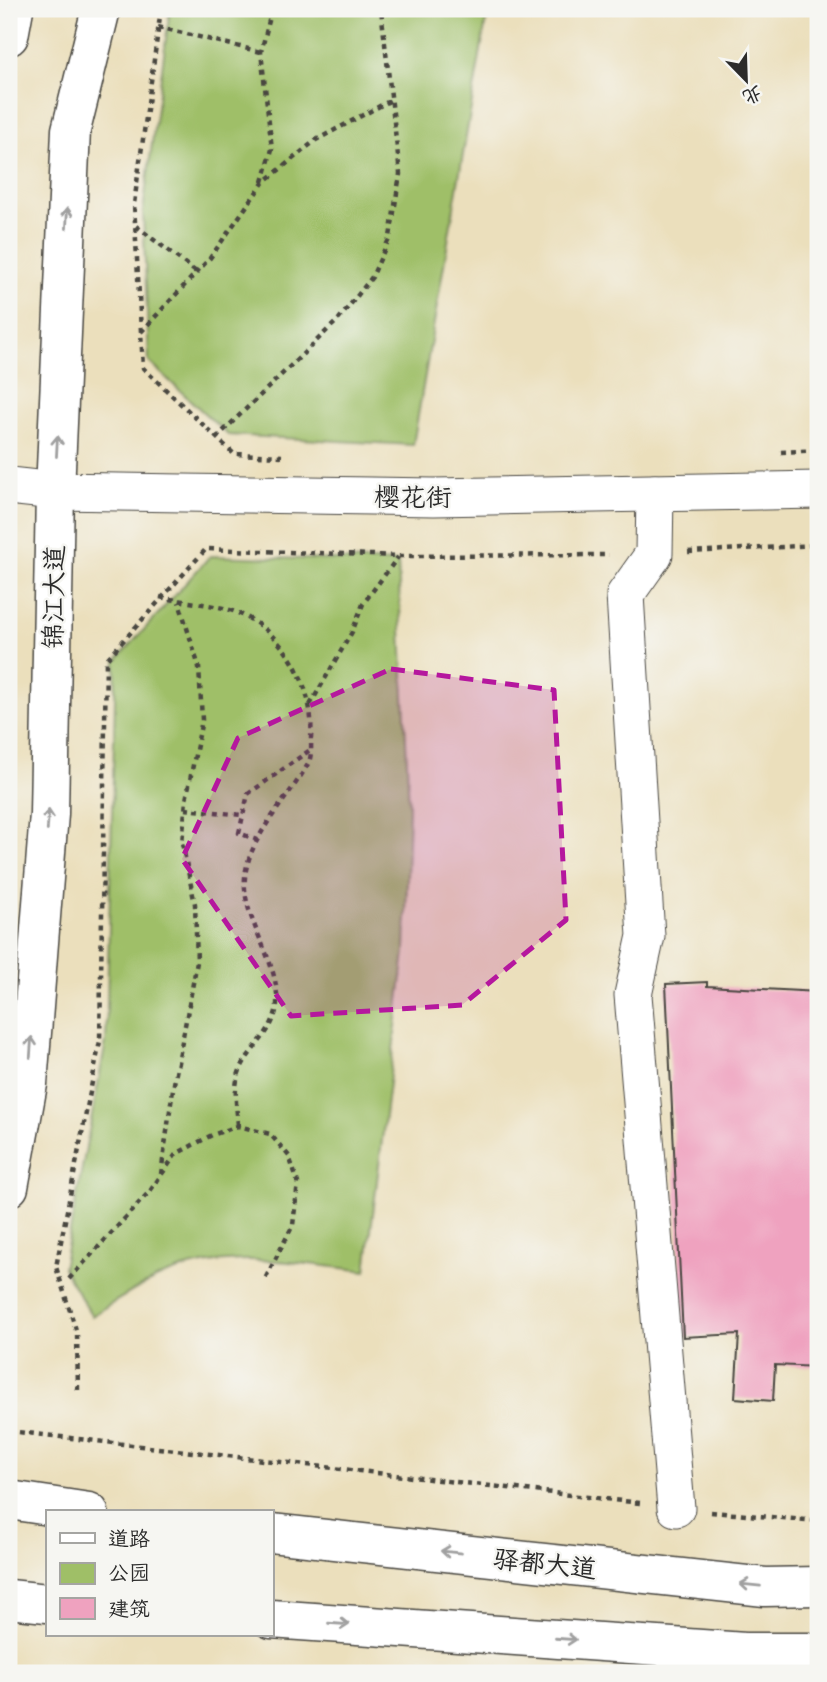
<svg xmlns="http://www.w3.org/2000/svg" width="827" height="1682" viewBox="0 0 827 1682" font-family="'Patrick Hand','LXGW WenKai TC',sans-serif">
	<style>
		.green { fill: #9fbf67; stroke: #657549; stroke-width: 2 }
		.building { fill: #efa2bf }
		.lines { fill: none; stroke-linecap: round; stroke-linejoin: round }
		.street-casing { stroke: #484641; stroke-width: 39 }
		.secondary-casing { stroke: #484641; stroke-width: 41 }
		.primary-casing { stroke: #484641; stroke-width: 41 }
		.path { stroke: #484641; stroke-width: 4.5; stroke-dasharray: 5 5; stroke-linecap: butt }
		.street { stroke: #fff; stroke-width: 37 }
		.secondary { stroke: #fff; stroke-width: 38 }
		.primary { stroke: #fff; stroke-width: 38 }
		.oneway { stroke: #a0a0a0 }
		.marked { fill: #b5179e; fill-opacity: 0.2; stroke: #b5179e; stroke-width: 5; stroke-dasharray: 14 9; stroke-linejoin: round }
		.labels { text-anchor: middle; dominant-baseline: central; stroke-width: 5; stroke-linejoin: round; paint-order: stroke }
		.street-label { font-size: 26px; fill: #2b2b2b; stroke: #f6f6f2 }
	</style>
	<rect width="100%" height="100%" fill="#f6f6f2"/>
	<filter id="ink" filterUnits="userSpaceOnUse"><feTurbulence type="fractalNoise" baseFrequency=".0143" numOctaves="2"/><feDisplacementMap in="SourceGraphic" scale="14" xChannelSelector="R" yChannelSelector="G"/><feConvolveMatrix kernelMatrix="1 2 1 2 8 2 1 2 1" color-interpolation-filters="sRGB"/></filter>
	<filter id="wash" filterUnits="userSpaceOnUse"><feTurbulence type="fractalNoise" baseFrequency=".00686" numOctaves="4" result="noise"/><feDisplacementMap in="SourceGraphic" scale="28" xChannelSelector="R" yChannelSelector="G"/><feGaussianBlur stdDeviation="1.57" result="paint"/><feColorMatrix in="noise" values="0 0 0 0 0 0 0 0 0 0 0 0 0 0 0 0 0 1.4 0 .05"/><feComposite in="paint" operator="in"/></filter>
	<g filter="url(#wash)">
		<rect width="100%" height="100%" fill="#ebdfbc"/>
		<g class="green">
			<path d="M170 9H488L413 445 228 435 149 362 143 211Z"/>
			<path d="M210 556 398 562 409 807 405 952 366 1271C296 1263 225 1248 158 1278 135 1288 113 1303 92 1316L63 1268 106 1042 116 661Z"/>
		</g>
		<g id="blocks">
			<path class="building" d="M707 982V986L818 992V1367L775 1365 773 1401 735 1398 739 1334 683 1337 666 984Z"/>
		</g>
	</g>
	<g filter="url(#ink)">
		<use href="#blocks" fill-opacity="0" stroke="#484641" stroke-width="2"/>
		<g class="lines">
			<defs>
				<g id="street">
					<path d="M9 486 55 491 434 497 818 490"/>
					<path d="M655 493 654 554 625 595 646 936 633 995 676 1508"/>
				</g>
				<g id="secondary">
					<path d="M9 36 14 9"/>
					<path d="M9 1187 28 1084 49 814 55 491 71 130 101 9"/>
				</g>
				<g id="primary">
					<path d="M9 1500 89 1512"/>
					<path d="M271 1533 765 1587 818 1586"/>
					<path d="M9 1599 47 1603"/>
					<path d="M271 1619 745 1652H818"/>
				</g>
			</defs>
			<use href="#street" class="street-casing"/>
			<use href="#secondary" class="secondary-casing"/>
			<use href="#primary" class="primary-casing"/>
			<g class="path">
				<path d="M161 9 134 204 143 368 234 454 282 456"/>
				<path d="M158 27 261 52"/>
				<path d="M263 182 272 149 261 52 272 9"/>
				<path d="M136 226 196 272"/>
				<path d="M141 332 210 258 263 183 316 140 393 99"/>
				<path d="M216 438 339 319 372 277 390 237 400 174 381 9"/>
				<path d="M781 452 818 450"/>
				<path d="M688 552 818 545"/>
				<path d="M160 597C182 602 218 604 238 613 286 634 315 687 311 738 311 746 312 757 308 764 289 798 254 831 246 870 237 917 280 957 277 1004 275 1033 248 1048 239 1073 233 1089 237 1110 238 1126"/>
				<path d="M310 705 352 632 363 604 398 557"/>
				<path d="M185 809 243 815"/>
				<path d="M258 840 239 833 248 794 310 750"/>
				<path d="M161 1174 173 1089 197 962 195 904 182 843 186 800 202 720 199 667 179 602"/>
				<path d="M69 1279 150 1191 176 1154 212 1135 238 1126 270 1134 289 1156 298 1183 293 1225 265 1279"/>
				<path d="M78 1390 77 1333 56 1267 100 1041 106 660 206 549 398 556 609 555"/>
				<path d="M9 1431 640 1503"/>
				<path d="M711 1512 818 1521"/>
			</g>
			<use href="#street" class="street"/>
			<use href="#secondary" class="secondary"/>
			<use href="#primary" class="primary"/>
		</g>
		<defs><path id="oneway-shaft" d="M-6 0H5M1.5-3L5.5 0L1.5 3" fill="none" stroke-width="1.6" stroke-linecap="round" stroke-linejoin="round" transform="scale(1.75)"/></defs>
		<g class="oneway">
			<use href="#oneway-shaft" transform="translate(67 218) rotate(-87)"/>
			<use href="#oneway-shaft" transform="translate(57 446) rotate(-87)"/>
			<use href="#oneway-shaft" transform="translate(48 820) rotate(-86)"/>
			<use href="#oneway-shaft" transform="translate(31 1047) rotate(-86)"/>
			<use href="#oneway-shaft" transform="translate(451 1552) rotate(-174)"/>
			<use href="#oneway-shaft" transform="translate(750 1585) rotate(-174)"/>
			<use href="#oneway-shaft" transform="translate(339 1624) rotate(4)"/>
			<use href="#oneway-shaft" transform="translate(566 1639) rotate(4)"/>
		</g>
	</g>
	<path class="marked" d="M391 669 554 690 566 920 462 1005 291 1016 182 859 238 738Z"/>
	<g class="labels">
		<g class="street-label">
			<text x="413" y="496">樱花街</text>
			<text transform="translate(53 597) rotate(-89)">锦江大道</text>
			<text transform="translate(545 1563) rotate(6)">驿都大道</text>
		</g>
	</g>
	<rect width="827" height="1682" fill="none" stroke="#f6f6f2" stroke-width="35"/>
	<rect x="46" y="1510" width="228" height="126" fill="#f6f6f2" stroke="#a5a5a2" stroke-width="2"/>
	<rect x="60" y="1533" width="35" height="10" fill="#ffffff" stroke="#a5a5a2" stroke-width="2"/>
	<text x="108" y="1546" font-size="21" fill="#2b2b2b">道路</text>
	<rect x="60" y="1563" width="35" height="21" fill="#9fbf67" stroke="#a5a5a2" stroke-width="2"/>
	<text x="108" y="1580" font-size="21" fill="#2b2b2b">公园</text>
	<rect x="60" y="1598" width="35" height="21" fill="#efa2bf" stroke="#a5a5a2" stroke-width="2"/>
	<text x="108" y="1616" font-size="21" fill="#2b2b2b">建筑</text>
	<g transform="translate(746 80) rotate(157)" stroke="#f6f6f2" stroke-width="5" paint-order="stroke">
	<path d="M0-5L12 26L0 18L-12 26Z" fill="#2b2b2b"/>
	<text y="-10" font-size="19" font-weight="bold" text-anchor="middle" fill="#2b2b2b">北</text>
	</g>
</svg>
